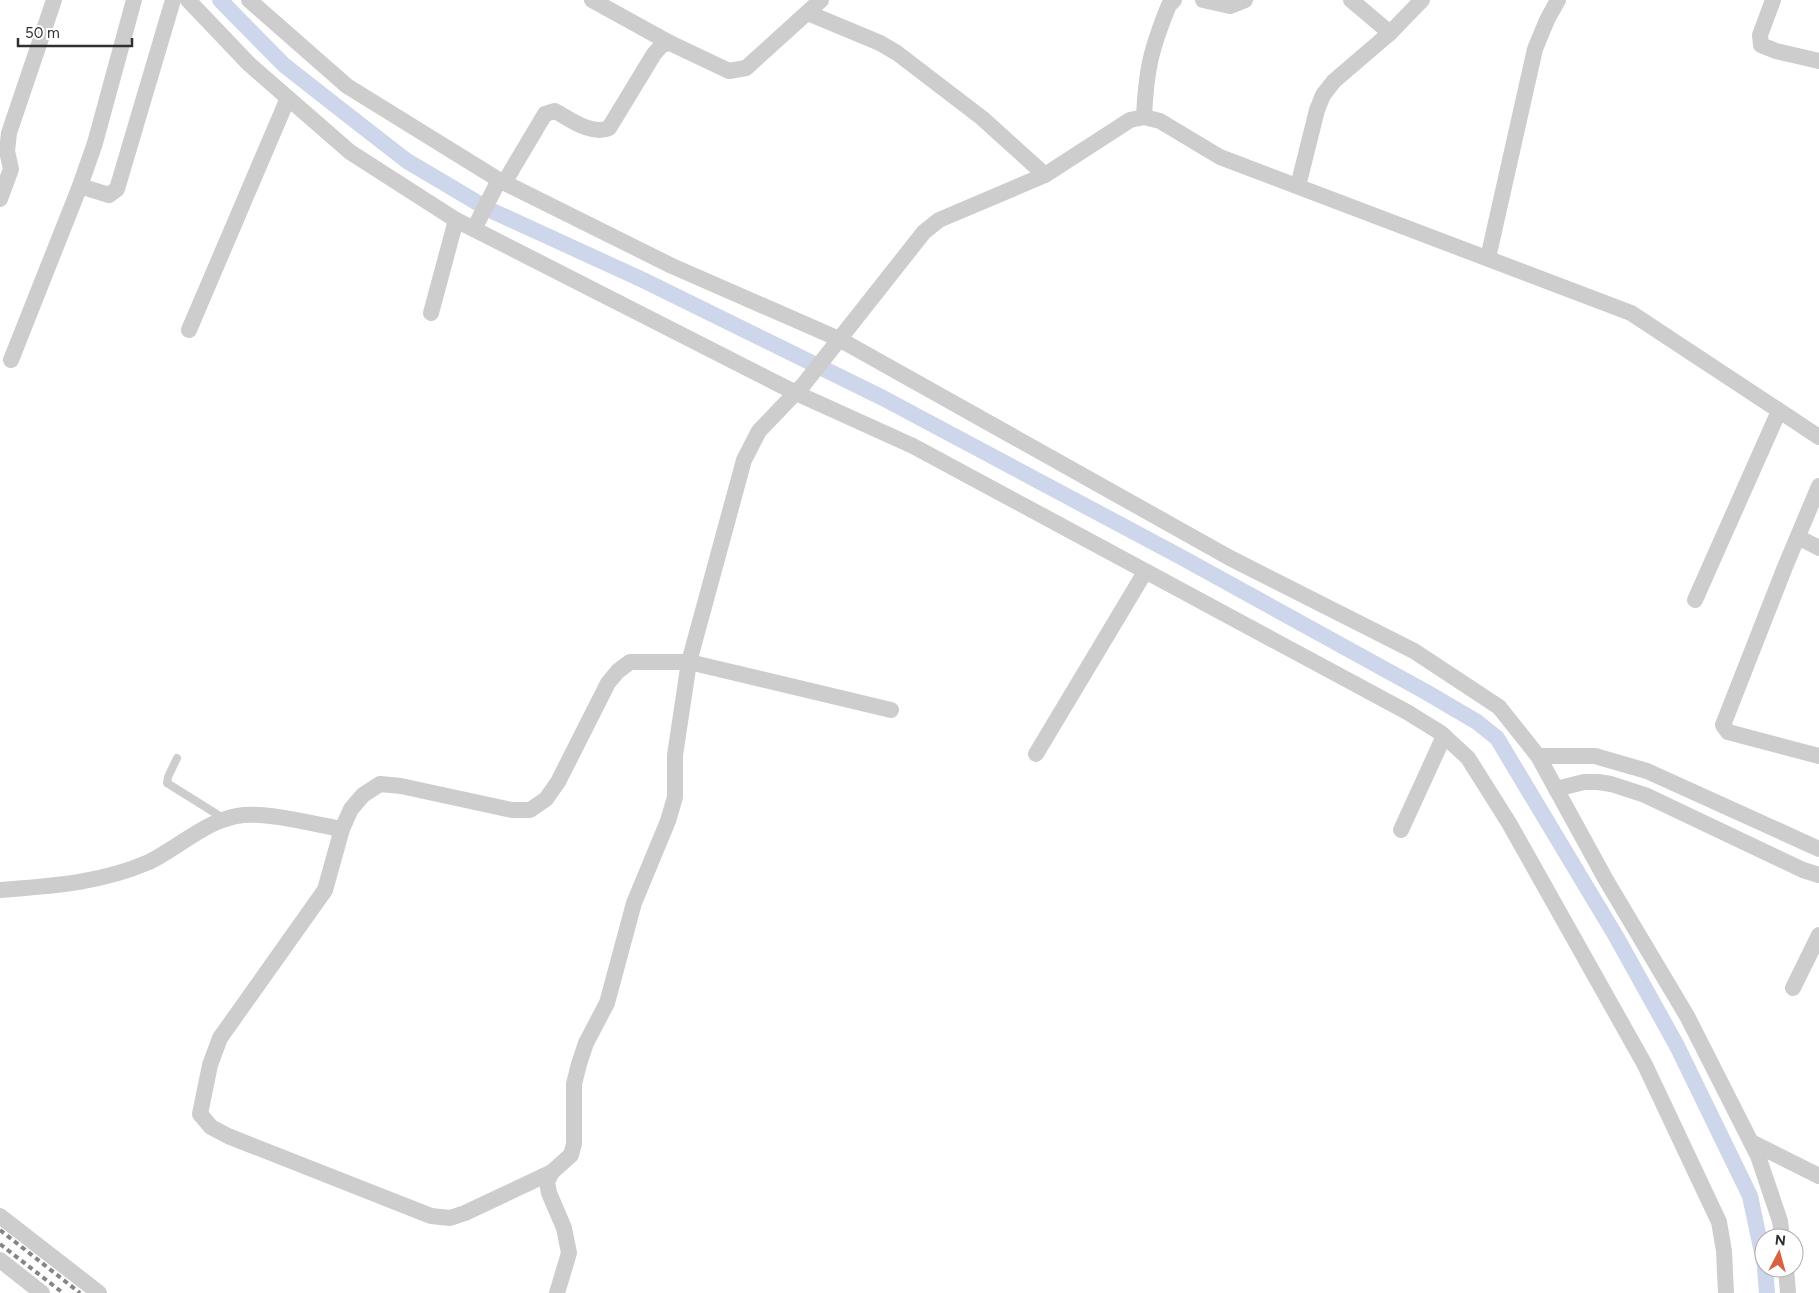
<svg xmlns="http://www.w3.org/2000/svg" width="1819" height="1293" viewBox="0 0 1819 1293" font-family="Figtree,sans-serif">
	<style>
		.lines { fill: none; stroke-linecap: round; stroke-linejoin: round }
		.canal { stroke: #cdd6ea; stroke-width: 16 }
		.service { stroke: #cdcdcd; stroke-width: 8 }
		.minor { stroke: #cdcdcd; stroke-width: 16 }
		.rail { stroke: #858585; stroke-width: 4; stroke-dasharray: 5 4; stroke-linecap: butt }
	</style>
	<rect width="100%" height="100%" fill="#fff"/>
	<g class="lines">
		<g class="canal">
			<path d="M220 0 284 65 349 116 407 161 488 209 643 280 883 398 1181 557 1426 692 1477 722 1497 738 1617 938 1677 1046 1750 1196 1764 1262"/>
			<path d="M1765 1268 1767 1293"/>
		</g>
		<path class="service" d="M177 758 168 777 167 783 223 818"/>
		<g class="minor">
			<path d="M188 0 249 64 350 152 456 220 796 393 913 446 1407 712 1441 733 1468 758 1509 823 1645 1065 1719 1222 1724 1251 1726 1293"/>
			<path d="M249 0 347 86 499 180 672 266 839 339 1230 558 1414 651 1499 707 1538 756 1606 880 1687 1016 1758 1156 1780 1221 1782 1238"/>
			<path d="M592 0 670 43"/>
			<path d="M1203 0 1230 6 1245 0"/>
			<path d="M1351 0 1390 33"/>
			<path d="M1773 0 1760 35 1761 45 1776 51 1819 61"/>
			<path d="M808 13 880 43 897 53 982 118 1045 175"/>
			<path d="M1144 117C1146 70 1151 49 1169 5L1174 0"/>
			<path d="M504 183 545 114 555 111C570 119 592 136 609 128L654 54 662 45 670 43 729 71 746 68 821 0"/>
			<path d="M80 186 109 195 117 189 173 0"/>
			<path d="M1298 186 1317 110 1323 95 1334 81 1390 33 1422 0"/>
			<path d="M0 199 11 169 7 151 9 133 54 0"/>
			<path d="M474 229 499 180"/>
			<path d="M1488 258 1535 49 1547 20 1558 0"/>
			<path d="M431 313 456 220"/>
			<path d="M189 330 288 98"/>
			<path d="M11 360 80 186 95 143 134 0"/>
			<path d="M1819 486 1785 567 1723 725 1728 732 1819 756"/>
			<path d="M1798 537 1819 548"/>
			<path d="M1695 600 1779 411"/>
			<path d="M1036 754 1145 572"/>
			<path d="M1538 756H1595L1647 771 1819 849"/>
			<path d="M1556 789 1584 782H1598L1611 784 1645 795 1803 870 1819 875"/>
			<path d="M1401 830 1444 736"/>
			<path d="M0 890C51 886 101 883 149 862 180 847 208 818 244 815 272 813 313 824 342 829"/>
			<path d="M1793 988 1819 935"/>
			<path d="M1751 1142 1819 1176"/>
			<path d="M552 1172 465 1213 450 1218 431 1216 228 1136 211 1127 200 1114 210 1065 220 1038 325 890 342 829 351 809 363 795 380 784 401 786 512 810H530L546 799 558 782 608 683 618 671 630 662H689L891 710"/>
			<path d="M0 1216 99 1293"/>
			<path d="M0 1260 42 1293"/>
			<path d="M1786 1268 1788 1293"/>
			<path d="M557 1293 569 1253 564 1228 549 1193 547 1182 552 1172 571 1155 574 1144V1084L579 1064 586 1043 607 1003 634 903 668 821 675 797V755L689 662 744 460 759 431 804 384 924 232 939 220 1045 175 1130 120 1144 117 1160 121 1220 157 1631 313 1819 437"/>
		</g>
		<g class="rail">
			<path d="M0 1230 80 1293"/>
			<path d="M0 1244 63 1293"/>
		</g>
	</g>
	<g transform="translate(1779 1253) rotate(6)"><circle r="24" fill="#ffffff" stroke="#acacac"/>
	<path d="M0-4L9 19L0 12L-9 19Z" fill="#d96040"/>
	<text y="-8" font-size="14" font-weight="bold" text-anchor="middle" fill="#303030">N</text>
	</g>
	<path d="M18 38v8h114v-8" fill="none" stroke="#303030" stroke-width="2.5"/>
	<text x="25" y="38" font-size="15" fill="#303030" stroke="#ffffff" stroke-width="4" paint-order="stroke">50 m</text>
</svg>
